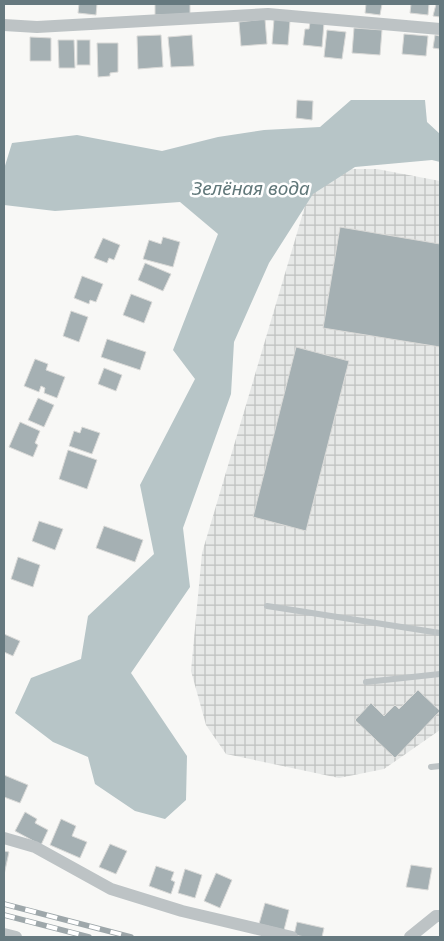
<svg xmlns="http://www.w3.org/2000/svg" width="444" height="941" viewBox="0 0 444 941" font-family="'Noto Sans',sans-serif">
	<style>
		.industrial { fill: url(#industrial-grid) }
		.water { fill: #b7c5c7 }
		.building { fill: #a5b0b3; stroke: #dadad8 }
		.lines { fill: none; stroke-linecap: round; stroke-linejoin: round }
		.lane { stroke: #bdc3c5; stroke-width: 6 }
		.street { stroke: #bdc3c5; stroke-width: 12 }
		.rail-casing { stroke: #9ea7aa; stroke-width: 5.5 }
		.rail { stroke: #fff; stroke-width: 4; stroke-dasharray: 11; stroke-linecap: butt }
		.labels { text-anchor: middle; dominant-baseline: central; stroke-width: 5; stroke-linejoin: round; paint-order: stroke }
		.water-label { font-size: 19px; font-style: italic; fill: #607779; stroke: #fff }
	</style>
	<defs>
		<pattern id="industrial-grid" width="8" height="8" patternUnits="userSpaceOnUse" patternTransform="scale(1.25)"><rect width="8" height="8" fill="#e6e8e7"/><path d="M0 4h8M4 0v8" fill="none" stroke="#bec1c0"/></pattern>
	</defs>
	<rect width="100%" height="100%" fill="#f8f8f6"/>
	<path class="industrial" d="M345 169H377L440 181V730L384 769 339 778 226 754 206 725 191 671 202 553 308 196Z"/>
	<path class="water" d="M351 100H425L427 122 440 134V162L432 160 355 167 313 194 269 263 234 342 231 394 183 528 190 587 131 673 187 756 186 800 165 819 135 811 95 784 88 757 53 742 15 713 31 678 81 659 88 616 154 554 140 485 195 379 173 350 218 234 180 202 55 211 4 205V169L12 143 77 135 162 151 218 137 264 130 320 127Z"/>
	<g class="building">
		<path d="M79 4H97L96 15 78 13Z"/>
		<path d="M155 4H190V14L155 15Z"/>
		<path d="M366 4H382L380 15 365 13Z"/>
		<path d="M411 4H429L428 15 410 13Z"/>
		<path d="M436 4H440V17L433 16Z"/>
		<path d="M265 19 267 44 241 46 239 22Z"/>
		<path d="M274 19 290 21 288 45 272 44Z"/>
		<path d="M310 22 324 23 322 47 303 45 305 29H309Z"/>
		<path d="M354 28 382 30 380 55 352 53Z"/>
		<path d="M327 30 346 32 342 59 324 57Z"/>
		<path d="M404 34 428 36 426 56 402 54Z"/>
		<path d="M161 35 163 67 138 69 137 36Z"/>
		<path d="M192 35 194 66 171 67 168 37Z"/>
		<path d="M435 35 440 36V49L433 48Z"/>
		<path d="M30 37 51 38V61H30Z"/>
		<path d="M58 40H74L75 68H59Z"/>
		<rect x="77" y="40" width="13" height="25"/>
		<path d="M97 43H118V72L110 73V76L98 77Z"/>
		<path d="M297 100 313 101 312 120 296 118Z"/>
		<path d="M340 227 440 244V347L323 328Z"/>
		<path d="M163 237 180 242 173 267 143 259 149 240 161 244Z"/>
		<path d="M103 238 120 245 114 260 109 258 107 263 94 258Z"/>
		<path d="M145 263 171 274 163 291 138 280Z"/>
		<path d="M82 276 103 284 96 302 90 300 89 304 74 298Z"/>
		<path d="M131 294 152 302 144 323 123 315Z"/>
		<path d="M71 311 88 317 79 342 63 336Z"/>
		<path d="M107 339 146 352 140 370 101 357Z"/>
		<path d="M296 347 349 361 306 531 253 517Z"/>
		<path d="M35 359 48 364 46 370 65 377 57 398 44 393 45 388 41 386 39 392 24 386Z"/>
		<path d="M104 368 122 375 116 391 98 384Z"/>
		<path d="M38 398 54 405 44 427 28 420Z"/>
		<path d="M20 422 40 431 35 443 38 445 33 457 9 447Z"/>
		<path d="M82 427 100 433 92 454 69 446 74 431 80 433Z"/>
		<path d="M68 450 97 460 87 489 59 479Z"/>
		<path d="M39 521 63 529 55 550 32 541Z"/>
		<path d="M104 526 143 540 135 562 96 548Z"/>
		<path d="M18 557 40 565 33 587 11 579Z"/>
		<path d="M4 634 20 641 13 656 4 652Z"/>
		<path d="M418 690 440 711 395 758 355 720 371 703 384 716 395 705 399 709Z"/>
		<path d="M4 775 28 785 20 803 4 797Z"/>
		<path d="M25 812 37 819 35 823 48 830 41 845 15 831Z"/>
		<path d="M61 819 76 826 72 836 87 842 80 858 50 845Z"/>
		<path d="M110 844 127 851 116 874 99 867Z"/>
		<path d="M4 851 9 852 4 875Z"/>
		<path d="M411 865 432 868 428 890 406 887Z"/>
		<path d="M156 866 174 872 171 880 175 882 171 894 149 886Z"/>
		<path d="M185 869 202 875 195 898 178 893Z"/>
		<path d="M216 873 232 880 220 908 204 901Z"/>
		<path d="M265 903 289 910 284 930 259 924Z"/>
		<path d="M297 922 324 928 322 937H305L294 935Z"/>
	</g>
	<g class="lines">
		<g class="lane">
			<path d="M267 606 440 633"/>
			<path d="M366 682 440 674"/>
			<path d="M431 767 440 766"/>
		</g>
		<g class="street">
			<path d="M4 25 37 27 268 14 440 29"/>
			<path d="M4 838 35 847 111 889 182 911 292 937"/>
			<path d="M4 934 16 937"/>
			<path d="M410 937 436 916H440"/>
		</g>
		<defs>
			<g id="rail">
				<path d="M4 904 131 937"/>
				<path d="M4 915 89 937"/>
			</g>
		</defs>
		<use href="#rail" class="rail-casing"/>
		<use href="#rail" class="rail"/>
	</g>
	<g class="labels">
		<g class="water-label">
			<text x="251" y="188">Зелёная вода</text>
		</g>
	</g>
	<rect width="444" height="941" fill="none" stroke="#66797f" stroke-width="10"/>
</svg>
